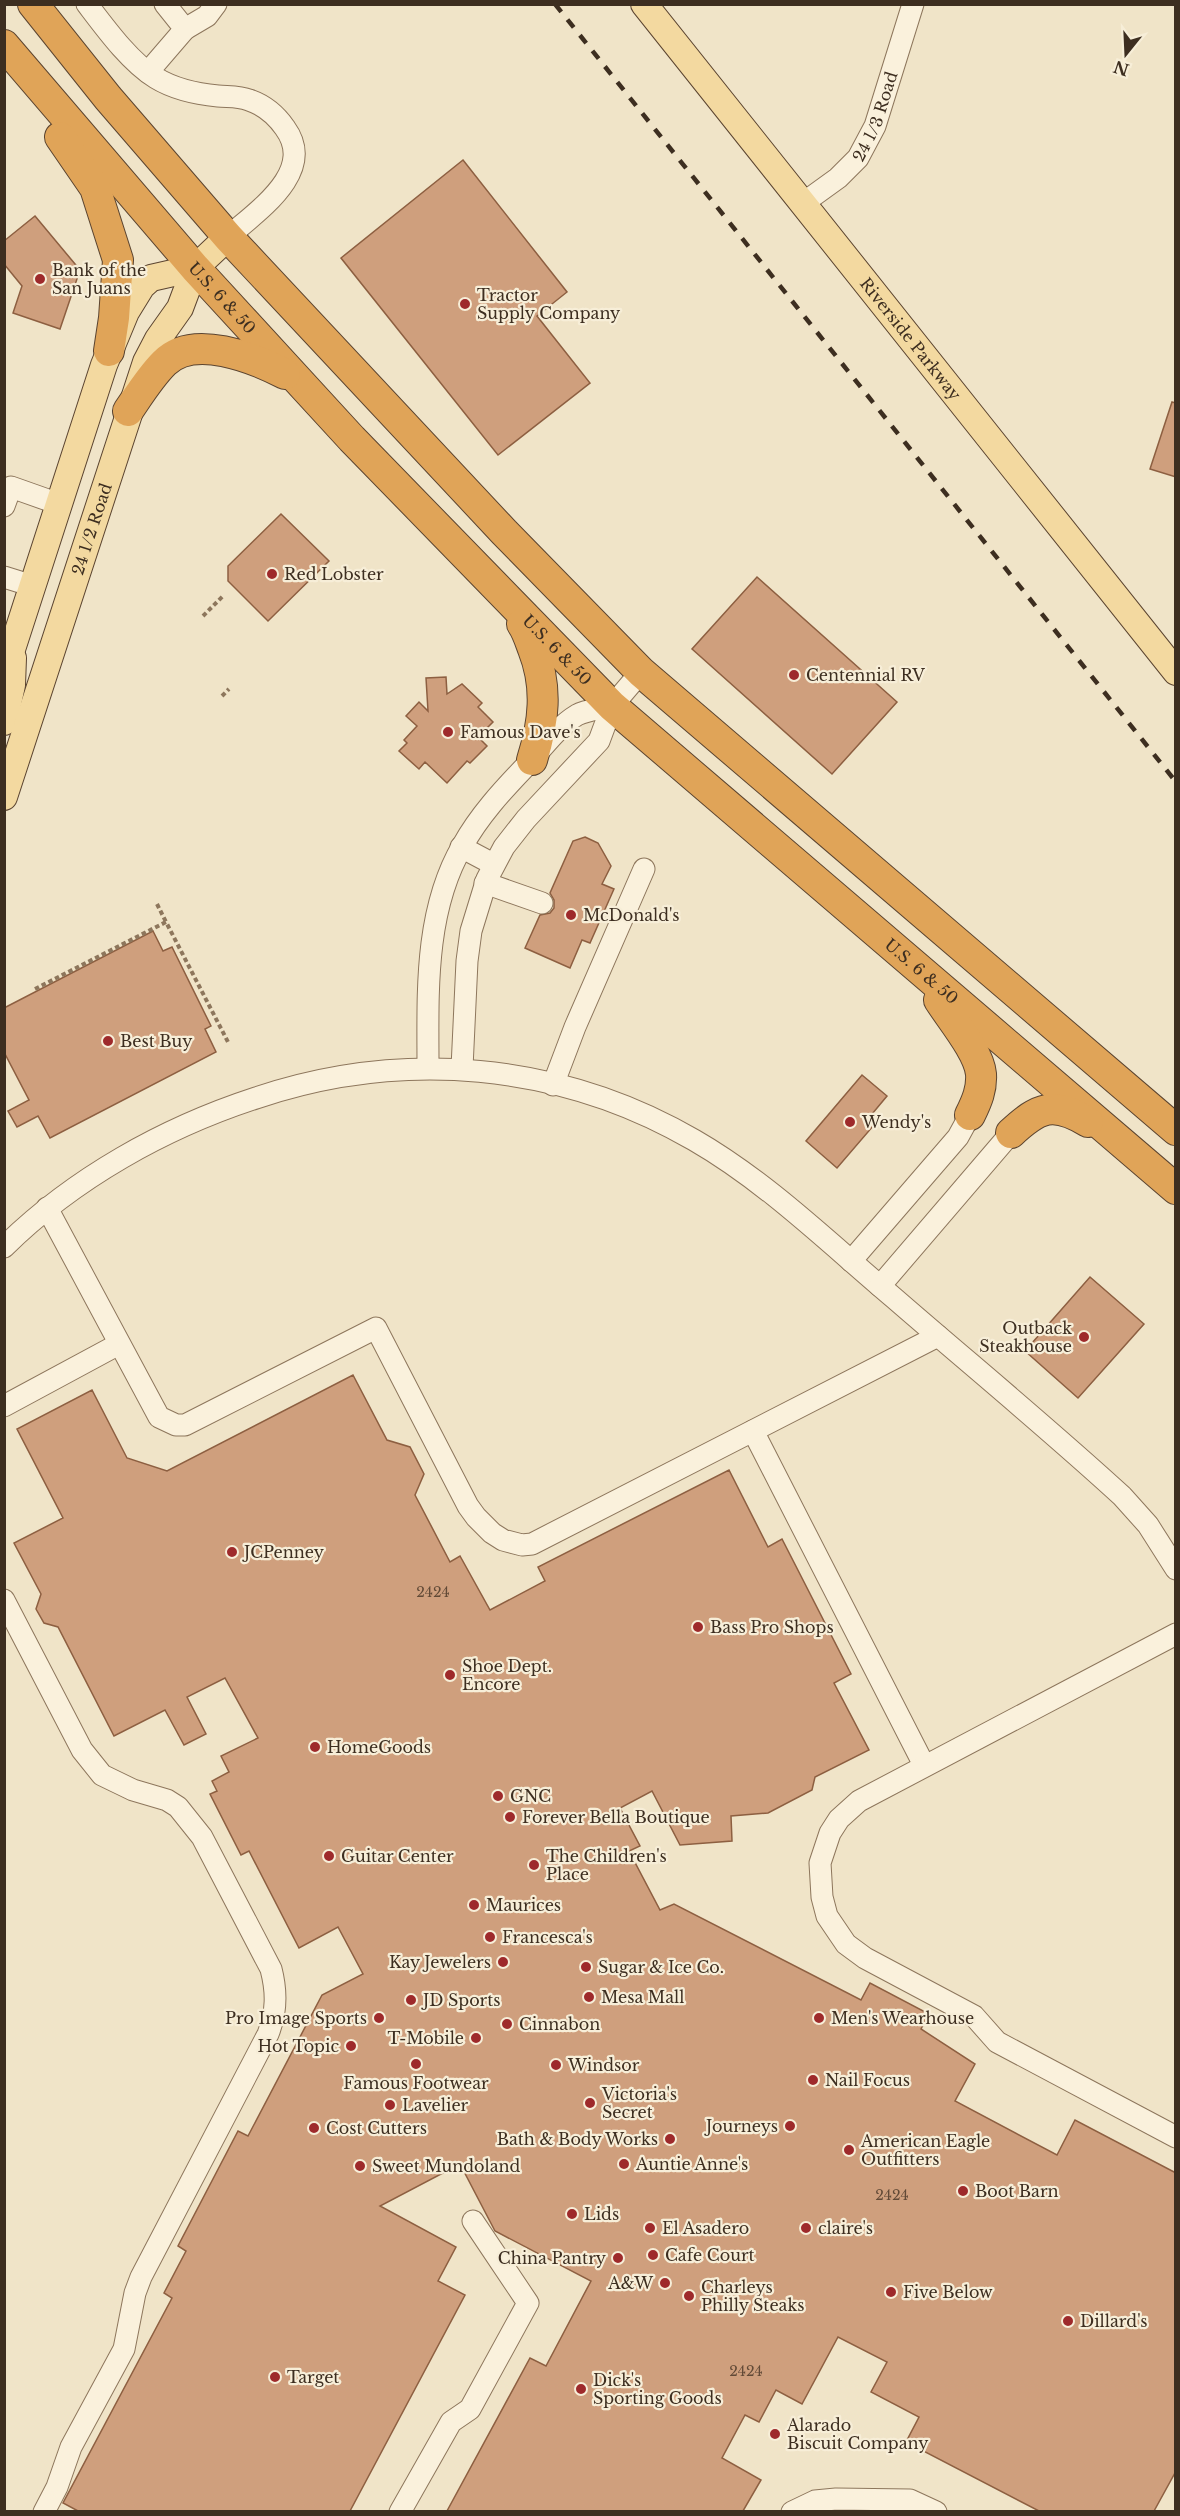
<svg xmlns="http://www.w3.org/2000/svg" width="1180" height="2516" viewBox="0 0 1180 2516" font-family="'Libre Baskerville',serif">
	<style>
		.building { fill: #cf9f7d; stroke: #8d5f41; stroke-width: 1.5 }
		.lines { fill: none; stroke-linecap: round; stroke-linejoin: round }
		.minor-casing { stroke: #8d765c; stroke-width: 23 }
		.major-casing { stroke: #5b4430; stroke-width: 28 }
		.highway-casing { stroke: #5b4430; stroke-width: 32 }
		.path { stroke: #8d765c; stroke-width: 4; stroke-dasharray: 4.5 3; stroke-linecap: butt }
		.minor { stroke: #faf1dc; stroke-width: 21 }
		.major { stroke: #f3d9a0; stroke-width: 26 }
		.highway { stroke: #e0a458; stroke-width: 30 }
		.rail { stroke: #3d2e20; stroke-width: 4.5; stroke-dasharray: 10 10; stroke-linecap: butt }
		.poi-dot { fill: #9e2a2b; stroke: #f7eed8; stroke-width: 2 }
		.labels { text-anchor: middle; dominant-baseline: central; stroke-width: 4.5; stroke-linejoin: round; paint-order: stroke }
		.number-label { font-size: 14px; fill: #624a37 }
		.street-label { font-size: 16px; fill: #3d2e20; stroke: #f7eed8 }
		.poi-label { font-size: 16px; fill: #3d2e20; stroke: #f7eed8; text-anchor: start }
	</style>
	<rect width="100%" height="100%" fill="#f0e4c8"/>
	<g class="building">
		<path d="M463 160 567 292 537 316 590 383 498 455 341 258Z"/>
		<path d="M35 216 80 270 60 329 13 313 22 286 4 264V241Z"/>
		<path d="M1172 402 1176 403V477L1150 469Z"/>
		<path d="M281 514 329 561 268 621 228 581V566Z"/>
		<path d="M757 577 897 702 832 774 692 649Z"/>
		<path d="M446 677 447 694 462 684 482 703 478 707 493 722 478 737 487 746 470 763 467 761 447 783 425 762 419 769 399 751 407 743 404 740 417 726 406 716 419 702 428 711 426 678Z"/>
		<path d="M585 837 598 843 611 866 602 884 614 889 590 943 582 940 570 968 525 948 540 915 550 913 554 908V900L550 893 573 841Z"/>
		<path d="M153 931 163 951 172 947 211 1026 205 1029 216 1052 50 1138 38 1116 17 1127 8 1111 29 1100 4 1052V1008Z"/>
		<path d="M862 1075 887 1096 867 1120 874 1125 837 1168 806 1141Z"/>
		<path d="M1090 1277 1144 1324 1078 1398 1025 1351Z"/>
		<path d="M353 1375 387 1440 410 1447 424 1474 415 1495 450 1562 460 1556 490 1610 545 1581 538 1567 729 1470 768 1547 782 1539 851 1674 834 1683 869 1750 815 1777 812 1790 768 1813 731 1816 732 1841 680 1845 652 1791 620 1808 640 1846 629 1851 660 1910 674 1904 861 2000 870 1983 929 2014 921 2029 975 2064 955 2101 1057 2155 1075 2120 1176 2173V2471L1154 2511H1039L906 2442 919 2417 871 2392 887 2362 838 2337 802 2404 776 2390 759 2422 745 2415 722 2458 761 2480 743 2511H447L530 2358 546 2366 591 2281 495 2231 460 2164 380 2206 456 2247 438 2281 465 2295 350 2511H78L63 2503 172 2298 164 2293 186 2251 178 2246 238 2131 248 2136 322 1995 363 1974 338 1927 299 1948 249 1851 241 1855 210 1794 217 1791 212 1781 229 1772 221 1756 258 1738 225 1678 187 1697 206 1734 184 1745 165 1710 114 1736 58 1627 44 1623 36 1609 41 1594 14 1543 63 1518 17 1429 92 1390 127 1458 167 1471Z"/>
	</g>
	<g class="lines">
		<defs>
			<g id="minor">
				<path d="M87 4C106 29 130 62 156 78 174 89 197 94 218 96 228 97 239 96 249 100 264 105 276 115 285 128 317 172 257 211 228 237"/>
				<path d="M185 29 207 16 216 4"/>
				<path d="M148 72 185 29 165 4"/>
				<path id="s1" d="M802 204 838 178 858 158 875 126 913 4"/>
				<path d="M4 506 11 487 59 504"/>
				<path d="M4 577 33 586"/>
				<path d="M461 847 493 864"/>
				<path d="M485 883 542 903"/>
				<path d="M428 1067C428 993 424 911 463 845 479 816 502 791 525 767 541 750 557 727 577 715 586 710 601 709 612 706"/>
				<path d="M462 1068 467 961 471 931 487 879 504 847 526 819 599 741 612 706 641 672"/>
				<path d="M553 1085 575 1027 644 869"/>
				<path d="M47 1208 159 1417 176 1425H185L376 1328 468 1506 476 1517 492 1533 503 1540 522 1545 532 1544 938 1336"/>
				<path d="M4 1247C74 1178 164 1128 256 1098 402 1049 560 1062 694 1140 767 1182 830 1244 894 1298 970 1364 1048 1428 1122 1496L1148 1525 1176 1569"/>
				<path d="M851 1261 958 1137 970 1115"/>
				<path d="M880 1286 1011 1133"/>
				<path d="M4 1406 119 1344"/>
				<path d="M753 1431 924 1765"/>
				<path d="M4 1600 82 1750 102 1775 133 1790 167 1800 178 1807 202 1837 271 1969C277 1992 277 2012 268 2034L141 2277 135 2293 124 2349 71 2447 57 2487 44 2512"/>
				<path d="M1176 1634 859 1801 839 1819 830 1833 820 1863 822 1897 827 1916 846 1944 865 1958 974 2016 997 2042 1176 2137"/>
				<path d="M400 2512 451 2422 470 2409 528 2303 473 2221"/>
				<path d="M792 2512 815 2501 836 2499 910 2500 936 2512"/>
			</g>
			<g id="major">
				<path id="s2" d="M644 4 1176 672"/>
				<path d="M4 674 104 365 126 312 142 286 151 278 195 268"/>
				<path d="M4 722 12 685 13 658"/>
				<path id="s3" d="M4 797 146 362 158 339 180 308 195 268 228 237"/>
			</g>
			<g id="highway">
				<path d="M33 4 108 98 228 237 504 532 641 672 1176 1130"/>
				<path id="s4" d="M4 45 195 268 352 439 612 706 1176 1189"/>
				<path d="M60 137 95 188 118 260 114 318 109 351"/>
				<path d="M128 411C139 395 150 377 164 363 193 333 254 358 285 374"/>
				<path d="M522 624C527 631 530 641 533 649 548 687 544 722 532 760"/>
				<path d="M939 1000C951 1019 979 1052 981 1074 982 1089 977 1101 970 1115"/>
				<path d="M1011 1133C1039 1107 1053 1101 1088 1122"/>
			</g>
		</defs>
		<use href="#minor" class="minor-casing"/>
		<use href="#major" class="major-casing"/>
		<use href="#highway" class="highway-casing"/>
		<g class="path">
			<path d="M203 616 224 595"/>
			<path d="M222 696 229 689"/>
			<path d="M157 904 166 922"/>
			<path d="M35 989 166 922 228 1042"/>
		</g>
		<use href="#minor" class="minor"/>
		<use href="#major" class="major"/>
		<use href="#highway" class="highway"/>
		<path class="rail" d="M555 4 1176 782"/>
	</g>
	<g class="poi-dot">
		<circle cx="40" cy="279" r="6"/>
		<circle cx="465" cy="304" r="6"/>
		<circle cx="272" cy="574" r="6"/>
		<circle cx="794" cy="675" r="6"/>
		<circle cx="448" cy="732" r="6"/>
		<circle cx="571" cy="915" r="6"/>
		<circle cx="108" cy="1041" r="6"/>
		<circle cx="850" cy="1122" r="6"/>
		<circle cx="1084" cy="1337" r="6"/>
		<circle cx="232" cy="1552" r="6"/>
		<circle cx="698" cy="1627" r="6"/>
		<circle cx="450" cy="1675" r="6"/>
		<circle cx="315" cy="1747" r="6"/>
		<circle cx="498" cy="1796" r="6"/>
		<circle cx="510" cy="1817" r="6"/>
		<circle cx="329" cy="1856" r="6"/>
		<circle cx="534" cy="1865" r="6"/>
		<circle cx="474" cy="1905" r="6"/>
		<circle cx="490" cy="1937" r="6"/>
		<circle cx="503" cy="1962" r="6"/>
		<circle cx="586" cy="1967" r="6"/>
		<circle cx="589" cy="1997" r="6"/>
		<circle cx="411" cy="2000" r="6"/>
		<circle cx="379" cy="2018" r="6"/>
		<circle cx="819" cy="2018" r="6"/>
		<circle cx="507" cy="2024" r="6"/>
		<circle cx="476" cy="2038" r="6"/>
		<circle cx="351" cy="2046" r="6"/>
		<circle cx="416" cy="2064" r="6"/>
		<circle cx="556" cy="2065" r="6"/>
		<circle cx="813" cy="2080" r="6"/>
		<circle cx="590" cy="2103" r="6"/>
		<circle cx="390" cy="2105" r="6"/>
		<circle cx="790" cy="2126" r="6"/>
		<circle cx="314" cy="2128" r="6"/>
		<circle cx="670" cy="2139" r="6"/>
		<circle cx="849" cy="2150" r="6"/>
		<circle cx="624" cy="2164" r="6"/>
		<circle cx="360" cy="2166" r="6"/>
		<circle cx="963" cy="2191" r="6"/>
		<circle cx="572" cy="2214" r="6"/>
		<circle cx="650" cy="2228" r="6"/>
		<circle cx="806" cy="2228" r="6"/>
		<circle cx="653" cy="2255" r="6"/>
		<circle cx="618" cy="2258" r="6"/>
		<circle cx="665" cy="2283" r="6"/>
		<circle cx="891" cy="2292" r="6"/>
		<circle cx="689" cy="2296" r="6"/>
		<circle cx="1068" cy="2321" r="6"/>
		<circle cx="275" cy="2377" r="6"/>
		<circle cx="581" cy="2389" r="6"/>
		<circle cx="775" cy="2434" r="6"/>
	</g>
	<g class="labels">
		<g class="number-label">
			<text x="433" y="1592">2424</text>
			<text x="892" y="2195">2424</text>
			<text x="746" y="2371">2424</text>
		</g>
		<g class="street-label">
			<text stroke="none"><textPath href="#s1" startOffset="118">24 1/3 Road</textPath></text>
			<text stroke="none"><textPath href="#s4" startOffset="334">U.S. 6 &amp; 50</textPath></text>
			<text stroke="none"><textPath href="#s2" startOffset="428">Riverside Parkway</textPath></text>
			<text stroke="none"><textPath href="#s3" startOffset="282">24 1/2 Road</textPath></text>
			<text stroke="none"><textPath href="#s4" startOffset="820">U.S. 6 &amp; 50</textPath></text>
			<text stroke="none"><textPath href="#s4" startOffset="1306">U.S. 6 &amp; 50</textPath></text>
		</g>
		<g class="poi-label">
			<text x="52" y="270">Bank of the<tspan x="52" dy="18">San Juans</tspan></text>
			<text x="477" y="295">Tractor<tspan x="477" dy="18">Supply Company</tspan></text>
			<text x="284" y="574">Red Lobster</text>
			<text x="806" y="675">Centennial RV</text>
			<text x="460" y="732">Famous Dave's</text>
			<text x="583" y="915">McDonald's</text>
			<text x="120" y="1041">Best Buy</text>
			<text x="862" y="1122">Wendy's</text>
			<text x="1072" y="1328" text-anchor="end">Outback<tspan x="1072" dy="18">Steakhouse</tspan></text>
			<text x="244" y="1552">JCPenney</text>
			<text x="710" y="1627">Bass Pro Shops</text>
			<text x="462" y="1666">Shoe Dept.<tspan x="462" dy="18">Encore</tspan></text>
			<text x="327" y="1747">HomeGoods</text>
			<text x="510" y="1796">GNC</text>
			<text x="522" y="1817">Forever Bella Boutique</text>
			<text x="341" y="1856">Guitar Center</text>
			<text x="546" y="1856">The Children's<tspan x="546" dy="18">Place</tspan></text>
			<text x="486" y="1905">Maurices</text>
			<text x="502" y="1937">Francesca's</text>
			<text x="491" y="1962" text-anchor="end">Kay Jewelers</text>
			<text x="598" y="1967">Sugar &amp; Ice Co.</text>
			<text x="601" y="1997">Mesa Mall</text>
			<text x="423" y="2000">JD Sports</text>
			<text x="367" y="2018" text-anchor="end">Pro Image Sports</text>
			<text x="831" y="2018">Men's Wearhouse</text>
			<text x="519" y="2024">Cinnabon</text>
			<text x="464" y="2038" text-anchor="end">T-Mobile</text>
			<text x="339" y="2046" text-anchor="end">Hot Topic</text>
			<text x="568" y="2065">Windsor</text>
			<text x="825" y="2080">Nail Focus</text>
			<text x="416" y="2083" text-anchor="middle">Famous Footwear</text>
			<text x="602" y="2094">Victoria's<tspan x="602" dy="18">Secret</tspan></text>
			<text x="402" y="2105">Lavelier</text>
			<text x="778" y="2126" text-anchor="end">Journeys</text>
			<text x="326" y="2128">Cost Cutters</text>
			<text x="658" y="2139" text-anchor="end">Bath &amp; Body Works</text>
			<text x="861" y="2141">American Eagle<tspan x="861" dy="18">Outfitters</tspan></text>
			<text x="636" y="2164">Auntie Anne's</text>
			<text x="372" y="2166">Sweet Mundoland</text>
			<text x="975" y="2191">Boot Barn</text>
			<text x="584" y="2214">Lids</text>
			<text x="662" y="2228">El Asadero</text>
			<text x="818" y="2228">claire's</text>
			<text x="665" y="2255">Cafe Court</text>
			<text x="606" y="2258" text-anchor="end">China Pantry</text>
			<text x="653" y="2283" text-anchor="end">A&amp;W</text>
			<text x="701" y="2287">Charleys<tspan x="701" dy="18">Philly Steaks</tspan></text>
			<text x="903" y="2292">Five Below</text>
			<text x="1080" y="2321">Dillard's</text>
			<text x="287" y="2377">Target</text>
			<text x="593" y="2380">Dick's<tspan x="593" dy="18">Sporting Goods</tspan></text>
			<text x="787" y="2425">Alarado<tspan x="787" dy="18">Biscuit Company</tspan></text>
		</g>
	</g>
	<rect width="1180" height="2516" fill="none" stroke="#3d2e20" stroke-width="12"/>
	<g transform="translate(1126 54) rotate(198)" stroke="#f7eed8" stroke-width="4.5" paint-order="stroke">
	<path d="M0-4.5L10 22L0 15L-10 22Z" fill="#3d2e20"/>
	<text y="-9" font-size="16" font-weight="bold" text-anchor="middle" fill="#3d2e20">N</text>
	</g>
</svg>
